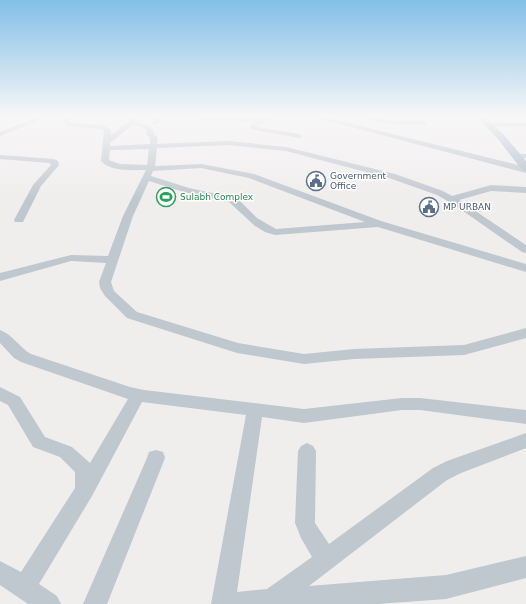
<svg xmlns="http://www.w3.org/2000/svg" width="526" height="604" viewBox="0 0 526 604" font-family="'DejaVu Sans',sans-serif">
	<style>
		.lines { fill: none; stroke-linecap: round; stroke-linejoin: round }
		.minor { fill: #bfc7cf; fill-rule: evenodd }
		.major { fill: #aebbcb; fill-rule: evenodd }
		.labels { text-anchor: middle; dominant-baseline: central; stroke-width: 3; stroke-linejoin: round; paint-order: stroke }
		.far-service-label { font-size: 9px; fill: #4e5e75; stroke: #fff; text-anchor: start }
		.far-leisure-label { font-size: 9px; fill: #27864d; stroke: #fff; text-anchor: start }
	</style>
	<rect width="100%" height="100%" fill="#f0eded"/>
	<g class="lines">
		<g class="minor">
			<path d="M41 116H50L0 136V132Z"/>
			<path d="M66 116H72L69 121 71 123 102 125 111 130V135L136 116H143L136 122 147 125 153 129 154 134 158 138 157 144 229 141 286 147 395 174 443 191 452 196 491 185 526 187V193L491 191 459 200 526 245V253L522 252 453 204 437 195 389 178 286 151 229 145 157 148 155 166 201 164 254 174 381 221 526 264V272L378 227 275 235 265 232 255 226 229 202 184 192 149 181 133 216 111 282 114 291 137 312 238 343 304 354 354 349 464 345 526 328V338L464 355 354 359 304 364 237 353 127 318 105 296 100 288 99 282 106 263 71 261 0 281V273L71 255 108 256 123 216 146 170C132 170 111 172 101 161L104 131 101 129 67 126 63 121ZM133 125 143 127 147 131 146 134 150 138V144L110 146V143ZM149 149 147 165 120 164 109 160 110 150ZM201 168 249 178 365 222 276 229 257 218 239 200 235 198 189 188 151 176 153 171Z"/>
			<path d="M158 116H165L157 124H153L152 123Z"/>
			<path d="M173 116H207L228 119 231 117 263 118 267 116H275L256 127 299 134 303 136 299 138 250 129V125L255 122 176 118Z"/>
			<path d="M309 116H320L526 167V173Z"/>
			<path d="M369 116 388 120 424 121 427 123 424 125 388 124 367 119 366 118Z"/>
			<path d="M494 123H526V127L492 126V124Z"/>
			<rect x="519" y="154" width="7" height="4"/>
			<path d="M0 155 54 159 58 161 59 165 41 186 23 222H15L14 220 33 185 51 165 50 163 0 159Z"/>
			<path d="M0 330C12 334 20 348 31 354L130 387 144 390 304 409 402 398H420L526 410V424L420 410H402L304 423 262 417 237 592 267 589 312 557 301 538 295 523 298 451 301 446 307 443 313 446 316 451 315 523 329 544 433 468 447 461 526 433V448L461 473 447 480 309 586 446 575 526 556V578L446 599 378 604H211L246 415 142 402 92 496 39 584 57 596 61 604H28L0 585V561L21 572 75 488V472L60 457 33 447 8 405 0 401V387L20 397 45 437 72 447 90 463 128 399 21 362 14 358 0 343Z"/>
			<path d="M156 450 163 452 165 458 107 604H83L147 458 149 452Z"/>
		</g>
		<path class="major" d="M476 116H484L504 135 526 161V171L522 170 498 139Z"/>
	</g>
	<linearGradient id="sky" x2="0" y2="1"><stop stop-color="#83bfe7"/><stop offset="0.58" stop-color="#f8f7f7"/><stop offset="1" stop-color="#f8f7f7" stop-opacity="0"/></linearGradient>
	<rect width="526" height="201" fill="url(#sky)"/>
	<defs>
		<symbol id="civic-ring" viewBox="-11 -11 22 22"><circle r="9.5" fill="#fff" stroke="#5c6f8a" stroke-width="1.5"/><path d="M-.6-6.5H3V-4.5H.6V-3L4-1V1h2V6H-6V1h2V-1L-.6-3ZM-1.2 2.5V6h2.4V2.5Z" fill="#5c6f8a"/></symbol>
		<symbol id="stadium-ring" viewBox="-11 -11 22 22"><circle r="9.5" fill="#fff" stroke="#2e9e5b" stroke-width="1.5"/><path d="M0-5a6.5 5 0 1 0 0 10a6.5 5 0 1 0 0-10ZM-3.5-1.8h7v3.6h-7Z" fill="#2e9e5b"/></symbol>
	</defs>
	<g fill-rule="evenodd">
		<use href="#civic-ring" x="305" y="170" width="22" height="22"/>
		<use href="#stadium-ring" x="155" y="186" width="22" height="22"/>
		<use href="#civic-ring" x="418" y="196" width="22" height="22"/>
	</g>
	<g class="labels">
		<g class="far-service-label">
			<text x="330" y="176">Government<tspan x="330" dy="10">Office</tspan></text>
			<text x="443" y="207">MP URBAN</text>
		</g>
		<g class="far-leisure-label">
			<text x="180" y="197">Sulabh Complex</text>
		</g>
	</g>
</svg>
